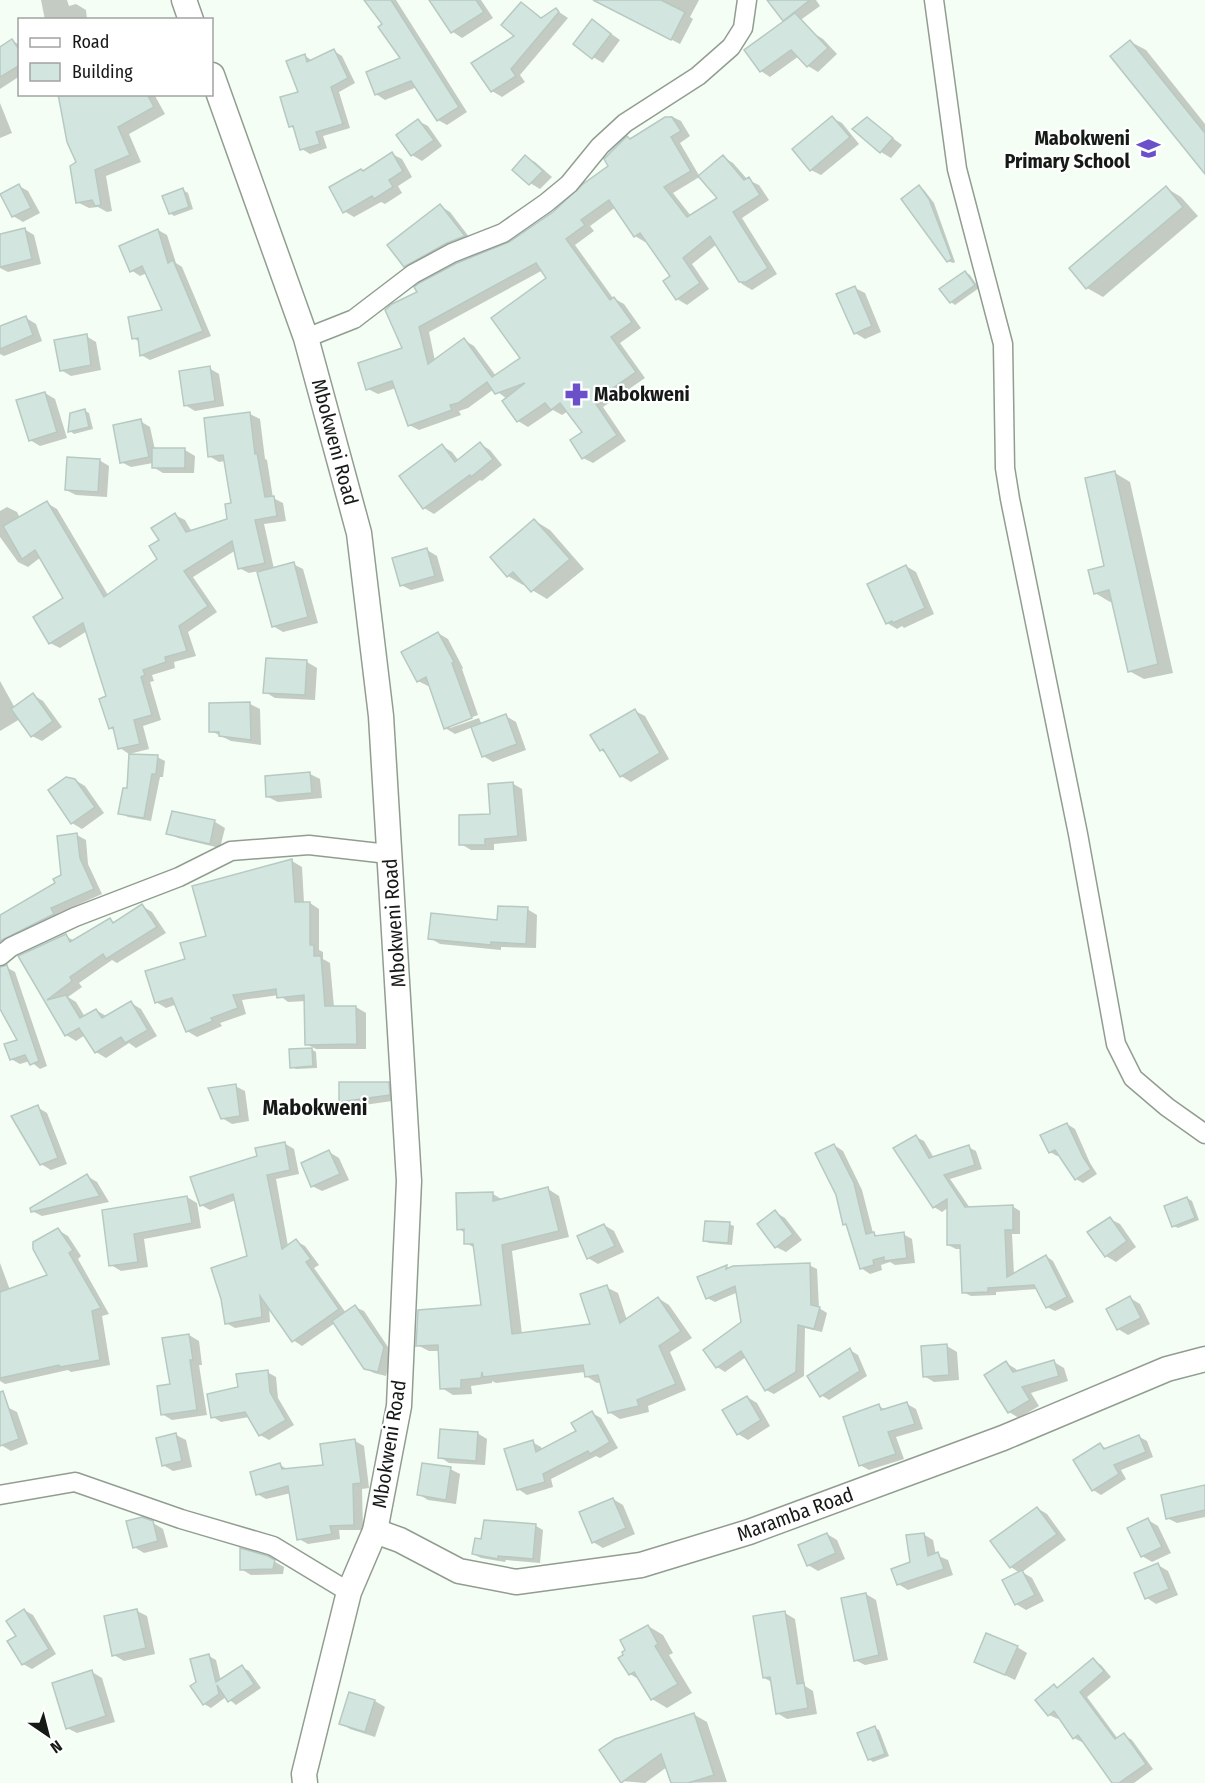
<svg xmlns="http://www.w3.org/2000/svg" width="1205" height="1783" viewBox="0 0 1205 1783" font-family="'Fira Sans Condensed',sans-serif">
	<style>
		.shadow { fill: #0003; fill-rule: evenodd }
		.building { fill: #d3e5df; stroke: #b7c9c3; stroke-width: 1.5; fill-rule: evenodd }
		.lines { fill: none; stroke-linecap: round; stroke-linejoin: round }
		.minor-casing { stroke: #929d91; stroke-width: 21 }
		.tertiary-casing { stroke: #929d91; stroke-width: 27 }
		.minor { stroke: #fff; stroke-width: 18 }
		.tertiary { stroke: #fff; stroke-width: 24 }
		.labels { text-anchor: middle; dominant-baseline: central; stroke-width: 4.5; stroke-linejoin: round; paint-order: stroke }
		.poi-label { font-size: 20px; font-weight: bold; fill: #161a16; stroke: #fff; text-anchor: end }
		.street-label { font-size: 20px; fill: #161a16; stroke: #fff }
		.quarter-label { font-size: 22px; font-weight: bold; fill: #161a16; stroke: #fff }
	</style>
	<rect width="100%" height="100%" fill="#f4fef4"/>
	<g class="shadow">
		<path d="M41 0H67L69 6 76 4 86 10 87 20H45Z"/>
		<path d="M366 0H396L467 112 447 125 438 120 417 87 385 100 376 94 368 73 403 59 384 24Z"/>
		<path d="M442 0H481L493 18 462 38 453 32Z"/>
		<path d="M619 0H699L690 17 693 19 680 44 624 15Z"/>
		<path d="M770 0H816L820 6 795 24 785 18Z"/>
		<path d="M521 3 543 19 556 10 568 18 520 75 525 82 502 97 492 91 516 36Z"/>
		<path d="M593 21 620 40 603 63 593 57Z"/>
		<path d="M813 33 823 39 837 54 818 72 808 66 799 56 770 77 761 71Z"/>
		<path d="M12 41 20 45V76L0 89V49Z"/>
		<path d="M1131 42 1146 50 1205 124V168Z"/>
		<path d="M334 51 342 56 355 83 339 92 350 128 323 136 327 148 310 154 302 149 295 129 290 126 300 93 305 56 313 61Z"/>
		<path d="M129 94H154L165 114 129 134 141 162 106 176 112 211 107 212 98 207 89 208 77 202V163Z"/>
		<path d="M0 103 12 133 0 138Z"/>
		<path d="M671 116 681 121 690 136 680 143 700 177 723 157 733 163 748 180 759 185 769 200 742 218 777 274 752 290 742 284 717 244 692 264 709 289 687 305 677 299 672 276 647 240 645 242 635 236 616 207 590 226 594 231 575 245 613 298 624 304 641 328 620 343 645 378 603 407 626 441 593 463 583 458 584 432 568 411 562 415 553 410 528 427 518 421 504 401 507 399 494 389 468 408 459 411 461 415 419 430 409 425 396 388 378 394 368 389 404 349 386 310 510 244 554 213 610 166 631 140ZM701 176 719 198 691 216 673 193ZM543 270 548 278 522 358 496 376 474 346 464 340 435 361 429 332Z"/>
		<path d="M832 118 842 123 859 144 821 175 811 170Z"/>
		<path d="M867 119 902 145 891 158 881 152 854 129Z"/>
		<path d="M418 121 428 126 442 146 422 161 412 155Z"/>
		<path d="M392 154 402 159 412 177 398 186 402 193 385 204 381 202 354 217 344 211 364 172Z"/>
		<path d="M525 157 535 162 552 177 540 189 530 183Z"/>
		<path d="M19 186 28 191 40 213 23 222 13 216Z"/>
		<path d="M920 187 924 190 934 203 955 262 953 263 948 261Z"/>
		<path d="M1166 188 1181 197 1198 216 1103 297 1087 288Z"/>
		<path d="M183 190 188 193 193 209 174 216 170 213Z"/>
		<path d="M440 206 450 212 473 242 415 271 405 266Z"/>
		<path d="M24 229 34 235 41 264 8 272 0 268V235Z"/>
		<path d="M158 230 167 235 176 263 182 267 211 336 150 360 141 355 140 342 133 338 164 311 147 273 140 276 131 270Z"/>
		<path d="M965 272 970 275 979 288 955 305 951 302Z"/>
		<path d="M855 288 865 293 881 332 865 339 855 333Z"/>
		<path d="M26 318 36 324 42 341 4 356 0 354V328Z"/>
		<path d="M86 336 96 342 101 370 71 376 61 370Z"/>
		<path d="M209 368 219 374 224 406 195 411 185 405Z"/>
		<path d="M45 393 55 399 67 438 40 446 30 440Z"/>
		<path d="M85 411 89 413 93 429 74 434 70 431Z"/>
		<path d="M250 414 260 419 265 459 267 460 273 498 283 503 286 521 264 524 274 569 293 564 303 569 318 623 283 632 273 626 259 571 249 573 239 568 236 550 193 577 217 612 188 632 196 656 174 662 175 668 152 675 154 681 150 682 161 720 143 726 149 749 129 754 120 748 115 731 110 728 108 697 87 631 60 648 50 643 65 598 41 557 28 567 18 562 0 537V511L7 507 17 512 20 518 47 503 57 509 108 595 159 560 161 541 175 515 185 520 192 532 229 520 233 504 225 461 219 462 209 456Z"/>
		<path d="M140 421 150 427 155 450H185L195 456 194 473H163L153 467V463L131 467 121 462Z"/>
		<path d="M480 444 490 450 502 465 482 481 480 480 434 514 424 508 401 477 442 446 452 452 459 461Z"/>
		<path d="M99 460 109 466 107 497 76 495 66 490Z"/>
		<path d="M1115 473 1130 482 1173 673 1144 679 1129 671 1113 601 1110 602 1095 593 1106 567Z"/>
		<path d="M535 521 550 530 584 569 547 599 532 590 525 583 523 585 508 576 492 558Z"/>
		<path d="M427 550 437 556 444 581 411 590 401 585Z"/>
		<path d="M906 566 916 572 934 614 904 628 902 626 897 629 887 623Z"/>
		<path d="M438 633 448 639 463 668 462 669 478 715 450 725V728L479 718 482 725 506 716 516 722 526 750 493 762 483 756 473 727 455 734 445 728 430 685 428 686 418 681Z"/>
		<path d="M307 662 317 668 315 700 275 698 265 692Z"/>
		<path d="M0 681 15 708 33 695 43 701 62 727 42 741 32 736 20 719 0 731Z"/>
		<path d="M250 704 260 709 261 745 231 741 211 731Z"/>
		<path d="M635 711 645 716 669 759 631 782 621 776 608 755 601 750Z"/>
		<path d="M157 757 165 761 163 777H160L151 821 128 817 120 813 128 790Z"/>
		<path d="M310 774 320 779 322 798 278 802 268 797Z"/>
		<path d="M75 780 85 786 104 813 82 829 72 823Z"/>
		<path d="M512 783 522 789 527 841 494 844V850H471L461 844 492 816Z"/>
		<path d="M173 813 215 822 225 828 220 848 178 838 168 833Z"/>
		<path d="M77 835 86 840 88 864 102 894 59 913 62 919 0 955V914L2 915 57 884 63 876Z"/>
		<path d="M292 861 302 867 304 903H310L319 909V950L323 952V959L330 963 334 1007H356L366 1013V1049H313H316L306 1044V1001L288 1002 279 995 242 1000 246 1014 220 1023 222 1026 197 1037 187 1031 177 1004 166 1008 156 1002 187 960 208 937 194 887Z"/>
		<path d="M142 906 152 912 166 933 117 963 112 960 79 983 82 987 68 997 76 1002 85 1017 96 1010 106 1016 131 1003 141 1009 157 1036 136 1048 129 1043 106 1058 96 1052 85 1035 76 1041 66 1035 20 957 65 936 75 941 110 920 116 923Z"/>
		<path d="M527 909 537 915 536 948 501 947V950L440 944 430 938 498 921Z"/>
		<path d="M6 967 15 972 47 1066 40 1069 30 1061 20 1064 11 1059 19 1040 0 1006V968Z"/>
		<path d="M311 1049 316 1052 317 1068 296 1069 292 1067Z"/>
		<path d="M388 1084 398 1090 399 1100 350 1107 340 1101Z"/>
		<path d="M235 1086 245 1091 249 1121 232 1124 222 1118Z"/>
		<path d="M37 1107 47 1113 67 1164 51 1170 41 1164Z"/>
		<path d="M1067 1124 1075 1129 1090 1163 1097 1174 1083 1183 1076 1179 1060 1155 1057 1156 1050 1152Z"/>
		<path d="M916 1137 924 1141 934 1158 968 1147 976 1151 982 1169 950 1179 970 1208 1012 1206 1020 1211V1234H1012L1014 1275 1046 1256 1053 1261 1074 1302 1055 1311 1047 1307 1037 1289 996 1292V1295L971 1296 963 1292 962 1249H956L948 1245 949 1207 942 1212 934 1207 895 1148Z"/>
		<path d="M284 1143 294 1149 299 1174 276 1179 288 1246 296 1241 305 1246 319 1265 314 1268 346 1313 355 1307 364 1311 392 1353 386 1376 374 1373 365 1368 335 1323 302 1346 293 1340 269 1307 270 1322 235 1328 226 1323 249 1257 236 1200 210 1210 201 1205 258 1157Z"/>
		<path d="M834 1145 843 1151 862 1190 873 1233 879 1237 903 1234 912 1239 915 1263 895 1265 890 1262 881 1265 882 1270 870 1274 861 1268 849 1226 845 1224Z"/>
		<path d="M329 1152 339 1158 349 1180 322 1191 312 1186Z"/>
		<path d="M87 1176 97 1182 109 1202 42 1216 32 1211Z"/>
		<path d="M548 1189 559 1196 569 1237 512 1251 522 1334 592 1325 606 1287 618 1293 627 1320 658 1298 669 1305 692 1338 670 1352 686 1390 648 1406 649 1412 620 1419 609 1412 602 1382 597 1383 586 1376 585 1372 496 1383 492 1381V1383L471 1386 472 1394 453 1395 442 1388 440 1351H429L417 1345 483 1306 475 1248 466 1243V1233L458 1229 493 1194 503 1200Z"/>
		<path d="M187 1197 197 1203 201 1228 144 1239 148 1267 121 1271 111 1265 104 1211Z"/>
		<path d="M1187 1198 1192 1201 1199 1220 1178 1228 1174 1226Z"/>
		<path d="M775 1212 785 1218 802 1240 786 1252 776 1247Z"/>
		<path d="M1110 1219 1120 1224 1136 1247 1116 1262 1106 1256Z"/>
		<path d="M729 1224 734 1226 732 1245 709 1243 705 1241Z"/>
		<path d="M604 1225 614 1231 624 1252 598 1264 588 1258Z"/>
		<path d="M58 1230 68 1236 81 1256 78 1259 109 1314 102 1316 110 1365 71 1372 68 1370 5 1384 0 1381V1263L10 1290 49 1276 32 1244Z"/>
		<path d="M809 1265 817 1269 819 1308 827 1313 822 1332 805 1328 804 1376 774 1394 766 1390 746 1357 725 1372 717 1367 742 1323 738 1292 715 1302 707 1298 699 1278 727 1267 730 1269Z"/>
		<path d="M1130 1298 1140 1304 1150 1324 1128 1335 1118 1329Z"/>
		<path d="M189 1335 199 1341 202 1365H199L207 1415 172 1420 162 1414Z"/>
		<path d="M947 1346 957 1352 959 1380 934 1382 924 1376Z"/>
		<path d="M850 1350 858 1355 867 1376 829 1400 821 1395Z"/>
		<path d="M1054 1362 1064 1368 1068 1381 1031 1393 1039 1406 1019 1418 1009 1412 1006 1363 1016 1369 1018 1372Z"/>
		<path d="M267 1372 276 1377 278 1398 294 1425 269 1440 260 1435 249 1417 221 1422 213 1417 239 1389Z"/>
		<path d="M747 1397 757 1403 770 1426 748 1440 738 1434Z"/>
		<path d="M907 1404 916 1409 923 1429 896 1437 904 1459 869 1470 860 1465 879 1406 886 1410Z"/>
		<path d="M7 1407 17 1412 28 1444 11 1451 1 1445 0 1442V1409Z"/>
		<path d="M592 1413 601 1418 618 1448 600 1458 596 1456 551 1479 553 1487 527 1495 518 1489 532 1442 541 1447 542 1450 578 1432Z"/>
		<path d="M477 1433 487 1439 485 1465 449 1463 440 1457Z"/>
		<path d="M176 1435 186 1440 192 1467 173 1471 163 1465Z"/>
		<path d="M1138 1436 1147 1441 1153 1457 1121 1470 1126 1479 1101 1495 1093 1490 1100 1445 1107 1449Z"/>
		<path d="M355 1441 364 1446 369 1488 362 1489 363 1530H339L340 1539 308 1544 299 1539 291 1493 266 1499 257 1494 280 1465 289 1470 325 1466Z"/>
		<path d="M450 1469 460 1474 456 1504 428 1500 418 1494Z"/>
		<path d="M1205 1486V1517L1177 1523 1167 1518Z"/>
		<path d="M613 1499 623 1505 635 1534 603 1548 593 1542Z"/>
		<path d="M1037 1508 1047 1514 1066 1540 1022 1572 1032 1578 1044 1601 1026 1610 1016 1604 1020 1573 1011 1567Z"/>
		<path d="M1148 1520 1158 1526 1171 1553 1152 1562 1142 1556Z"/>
		<path d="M153 1523 163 1529 168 1547 144 1553 134 1547Z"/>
		<path d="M536 1526 543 1530 540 1563 506 1560 505 1562 481 1558 473 1554 483 1541Z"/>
		<path d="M827 1534 837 1540 845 1559 818 1571 808 1565Z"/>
		<path d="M923 1534 933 1540 936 1555 948 1560 953 1575 908 1590 898 1584 912 1563Z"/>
		<path d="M268 1558 284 1567 283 1574 251 1575 241 1569Z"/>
		<path d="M1158 1565 1168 1571 1178 1595 1156 1604 1147 1598Z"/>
		<path d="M866 1594 876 1600 888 1660 865 1665 855 1660Z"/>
		<path d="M24 1610 33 1615 56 1654 32 1669 23 1664 18 1636Z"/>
		<path d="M137 1611 147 1616 155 1654 124 1661 114 1655Z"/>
		<path d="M785 1613 795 1619 805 1686 813 1691 817 1714 787 1719 777 1713 772 1682 764 1678Z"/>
		<path d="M648 1626 663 1635 673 1653 669 1655 692 1693 667 1708 652 1699 640 1680 630 1674 625 1655Z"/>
		<path d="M1017 1647 1027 1653 1015 1680 976 1661Z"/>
		<path d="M209 1656 216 1660 221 1681 242 1667 249 1671 261 1688 236 1705 226 1697 211 1708 204 1704Z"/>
		<path d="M1093 1660 1101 1665 1111 1677 1087 1697 1118 1739 1124 1735 1132 1740 1153 1769 1134 1783H1114L1084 1741 1082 1742 1074 1738 1060 1717 1058 1719 1049 1715 1054 1686 1059 1689Z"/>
		<path d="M92 1672 102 1678 115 1722 77 1733 67 1728Z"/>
		<path d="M350 1693 375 1701 385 1707 375 1737 350 1729 341 1723Z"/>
		<path d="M693 1714 707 1722 727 1782 672 1783 667 1767 645 1783 622 1781Z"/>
		<path d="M875 1728 879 1730 889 1756 873 1762 869 1759Z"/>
	</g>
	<g class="building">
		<path d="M364 0H391L459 107 437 121 411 81 375 95 366 72 400 58 378 27 382 24Z"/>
		<path d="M429 0H476L484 12 451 33Z"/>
		<path d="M593 0H661L685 12 671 40Z"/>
		<path d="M767 0H810L783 21Z"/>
		<path d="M521 2 541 18 556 8 559 12 511 69 516 76 491 92 471 63 514 36 501 25Z"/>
		<path d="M795 13 828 48 807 67 791 50 760 72 744 50Z"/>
		<path d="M592 19 611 34 592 59 573 44Z"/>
		<path d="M12 39 20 51V65L0 77V47Z"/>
		<path d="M1130 40 1205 133V174L1110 56Z"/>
		<path d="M334 49 348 78 331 87 343 124 316 132 320 144 300 150 293 126 289 127 280 97 298 92 286 61 305 54 307 62Z"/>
		<path d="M58 94H147L154 107 118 127 130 155 95 170 101 205 95 206 92 200 76 203 70 166 76 162 67 142Z"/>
		<path d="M832 116 850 137 810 171 792 149Z"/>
		<path d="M665 117H672L681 131 671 137 691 171 664 187 687 217 717 198 698 176 723 155 744 180 749 177 760 195 733 212 768 268 746 282H739L710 236 683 258 700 283 676 300 663 281 670 276 640 233 634 237 609 200 581 220 585 225 566 239 610 300 614 297 632 322 611 337 636 372 594 401 617 435 582 459 570 440 582 432 560 403 551 410 545 403 517 422 502 401 525 383 495 394 487 382 458 403 450 405 452 410 408 426 392 381 366 390 358 363 402 348 385 310 392 304 417 292 414 287 419 283 457 263 509 242 553 212 583 184 608 166 604 159 627 136 630 139ZM536 263 546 278 491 318 520 358 492 377 464 338 428 364 419 327Z"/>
		<path d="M867 117 893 138 880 153 852 129Z"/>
		<path d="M418 119 434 140 411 156 396 135Z"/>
		<path d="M392 152 403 171 389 180 393 187 374 199 372 196 343 213 329 187 361 169 363 171Z"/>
		<path d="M525 155 543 171 529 185 512 170Z"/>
		<path d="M19 184 31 208 12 217 0 194Z"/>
		<path d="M919 185 929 199 952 259 947 262 901 199Z"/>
		<path d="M1166 186 1183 207 1086 289 1069 268Z"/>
		<path d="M183 188 189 207 169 214 162 196Z"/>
		<path d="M440 204 465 236 447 243 404 267 387 245Z"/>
		<path d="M25 228 32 259 0 267V234Z"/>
		<path d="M158 229 168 263 173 260 203 331 140 356 138 338 132 339 128 317 162 310 142 266 130 272 119 246Z"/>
		<path d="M965 271 975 285 950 303 939 289Z"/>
		<path d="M855 286 872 326 854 334 836 294Z"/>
		<path d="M26 316 33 335 0 349V326Z"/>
		<path d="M87 334 91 365 60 371 54 340Z"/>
		<path d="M210 366 215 401 184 406 179 371Z"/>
		<path d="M45 392 57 432 29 441 16 400Z"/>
		<path d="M85 409 89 427 68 432 70 413Z"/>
		<path d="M250 412 255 454 257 453 265 497 274 496 277 516 255 520 265 563 238 569 232 541 184 571 208 606 179 626 187 651 165 657 166 662 143 670 145 675 141 677 152 715 134 720 140 744 118 749 113 727 109 729 99 699 106 696 83 623 49 644 33 617 63 598 35 550 22 559 3 526 47 501 104 597 157 559 149 546 159 540 151 528 175 513 186 532 227 519 225 504 231 503 223 455 208 457 204 418Z"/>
		<path d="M141 419 149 457 120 463 113 425Z"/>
		<path d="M480 442 493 459 471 477 470 475 423 509 399 476 442 444 455 462Z"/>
		<rect x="152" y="448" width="33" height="20"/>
		<path d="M67 457 100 459 98 492 65 490Z"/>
		<path d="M1115 471 1158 664 1128 672 1109 590 1094 594 1088 570 1104 566 1085 478Z"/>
		<path d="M534 519 570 559 531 592 513 572 507 577 490 557Z"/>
		<path d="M427 548 435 576 400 586 392 558Z"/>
		<path d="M294 562 308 617 272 627 257 572Z"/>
		<path d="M906 565 925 608 893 623 892 621 886 624 867 584Z"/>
		<path d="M438 632 454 662 452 663 472 718 444 729 426 677 417 682 401 652Z"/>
		<path d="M266 658 307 660 305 695 263 693Z"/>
		<path d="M33 693 53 721 31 737 11 709Z"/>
		<path d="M250 702 251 740 219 736V732H209V703Z"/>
		<path d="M635 709 660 753 620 777 603 749 600 751 590 735Z"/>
		<path d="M506 714 517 744 482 757 471 727Z"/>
		<path d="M129 754 158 755 156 774H152L144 818 118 814 123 788H127Z"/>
		<path d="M310 772 312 793 266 797 265 776Z"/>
		<path d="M66 777 75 779 95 807 71 824 48 790Z"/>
		<path d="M513 782 518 836 485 839V845H459V815L490 814 488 784Z"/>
		<path d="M172 811 215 820 210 844 166 834Z"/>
		<path d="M77 833 80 858 94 889 51 908 54 914 0 941V915L55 883 53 879 61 875 57 836Z"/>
		<path d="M292 859 295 902H310V945H314V956H321L325 1006H356L357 1044 305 1045 304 995 277 998 276 989 233 995 238 1008 211 1018 213 1021 186 1032 172 998 155 1003 145 971 185 959 180 943 206 936 192 886Z"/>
		<path d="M142 904 157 927 106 959 103 954 70 977 72 981 47 1000 66 995 80 1018 96 1009 102 1018 131 1001 148 1030 125 1043 121 1037 95 1053 79 1028 65 1036 18 956 66 934 70 942 110 918 113 923Z"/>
		<path d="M498 906 528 907 526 944 491 942V945L428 939 431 913 497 920Z"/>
		<path d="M7 965 39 1061 30 1065 25 1055 10 1060 4 1044 17 1040 0 1009V967Z"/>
		<path d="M312 1048 313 1066 290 1068 289 1049Z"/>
		<path d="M339 1082H389L390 1095 339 1102Z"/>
		<path d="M236 1084 240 1116 221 1119 208 1088Z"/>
		<path d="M38 1105 58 1158 40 1165 11 1116Z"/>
		<path d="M1067 1123 1083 1157 1091 1169 1075 1180 1055 1150 1049 1153 1040 1135Z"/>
		<path d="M916 1135 929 1158 969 1145 975 1165 944 1175 965 1207 1013 1205V1230H1005L1007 1277 1046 1255 1067 1297 1046 1308 1034 1285 988 1288V1292L962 1293 960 1245H947V1199L933 1208 893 1148Z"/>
		<path d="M285 1142 290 1170 267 1175 282 1249 296 1239 311 1259 306 1262 339 1309 292 1342 260 1296 262 1317 225 1324 221 1299 211 1268 247 1256 233 1194 200 1206 190 1177 257 1156 255 1148Z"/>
		<path d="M834 1144 854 1183 866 1234 874 1232 875 1236 904 1232 907 1258 884 1261V1257L873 1260 874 1265 860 1269 846 1224 843 1225 836 1195 815 1153Z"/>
		<path d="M329 1150 340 1174 311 1187 301 1163Z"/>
		<path d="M87 1174 100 1196 31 1212 30 1208Z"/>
		<path d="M548 1187 559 1231 502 1245 512 1334 590 1324 580 1294 607 1285 620 1323 658 1297 681 1331 659 1346 676 1384 637 1400 639 1406 608 1413 598 1375 585 1377 583 1365 483 1377 482 1372 481 1378 461 1380V1388L440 1389 438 1345 416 1346 418 1310 481 1305 473 1244H464V1229L457 1230 456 1193 493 1192V1201Z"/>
		<path d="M187 1196 192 1223 134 1234 138 1262 109 1266 102 1210Z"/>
		<path d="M1187 1197 1195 1218 1172 1227 1164 1206Z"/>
		<path d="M775 1210 793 1234 775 1248 757 1224Z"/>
		<path d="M1110 1217 1127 1241 1105 1257 1087 1232Z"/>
		<path d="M705 1221 730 1222 728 1243 703 1241Z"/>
		<path d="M604 1224 615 1246 587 1259 577 1236Z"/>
		<path d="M58 1228 73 1250 69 1253 101 1308 92 1311 100 1360 60 1367 59 1365 0 1378V1292L47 1275 33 1249V1242Z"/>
		<path d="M810 1263 811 1305 820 1307 814 1329 798 1325 796 1372 765 1391 741 1351 716 1368 703 1350 741 1322 735 1286 706 1299 697 1277 727 1265 726 1269 733 1266Z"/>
		<path d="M1130 1296 1141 1318 1117 1330 1106 1309Z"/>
		<path d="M355 1305 384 1347 378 1372 364 1369 332 1321Z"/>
		<path d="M189 1334 193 1360H190L197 1410 161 1415 157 1386 170 1384 162 1338Z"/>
		<path d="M947 1344 949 1375 923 1377 921 1346Z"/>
		<path d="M850 1348 860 1371 820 1397 807 1376Z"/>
		<path d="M1054 1360 1059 1376 1022 1387 1030 1400 1008 1413 984 1375 1006 1361 1013 1372Z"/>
		<path d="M268 1370 270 1392 286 1420 259 1436 245 1412 211 1418 207 1394 238 1387 236 1374Z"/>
		<path d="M3 1391 19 1439 0 1446V1392Z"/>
		<path d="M747 1396 761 1420 737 1435 722 1410Z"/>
		<path d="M907 1402 915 1424 888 1432 896 1454 859 1466 843 1417 879 1404 881 1410Z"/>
		<path d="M592 1411 610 1442 590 1454 588 1451 543 1474 545 1482 517 1490 504 1449 533 1440 536 1452 576 1431 571 1423Z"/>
		<path d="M440 1429 478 1432 476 1461 438 1458Z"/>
		<path d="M176 1433 182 1461 162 1466 156 1438Z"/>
		<path d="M1139 1435 1146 1452 1114 1465 1119 1474 1092 1491 1073 1460 1100 1443 1104 1449Z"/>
		<path d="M355 1439 361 1483 353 1484 354 1525 330 1526 332 1534 297 1540 288 1486 256 1495 250 1472 280 1463 282 1469 323 1465 320 1444Z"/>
		<path d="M422 1463 451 1467 446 1500 417 1495Z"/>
		<path d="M1205 1485V1510L1166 1519 1161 1495Z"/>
		<path d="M613 1498 626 1528 592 1543 579 1512Z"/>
		<path d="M1037 1507 1057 1534 1010 1568 990 1541Z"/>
		<path d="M142 1517 153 1521 158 1541 133 1548 126 1521Z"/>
		<path d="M1148 1518 1162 1547 1141 1557 1127 1528Z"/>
		<path d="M484 1520 536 1524 533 1559 498 1556V1559L472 1554 475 1538 481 1539Z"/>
		<path d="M827 1533 836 1553 807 1566 798 1545Z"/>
		<path d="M924 1533 928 1556 938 1552 944 1569 897 1585 891 1569 910 1562 906 1535Z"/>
		<path d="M240 1548 268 1556 275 1560 273 1569 240 1570Z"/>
		<path d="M1158 1563 1169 1589 1145 1599 1134 1573Z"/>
		<path d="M1022 1570 1035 1595 1015 1605 1002 1580Z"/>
		<path d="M866 1593 879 1655 854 1661 841 1598Z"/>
		<path d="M24 1609 49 1649 22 1665 7 1641 16 1636 6 1621Z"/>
		<path d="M137 1609 146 1648 112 1656 104 1616Z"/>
		<path d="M785 1611 797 1684 804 1683 808 1708 776 1714 770 1677 763 1678 753 1616Z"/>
		<path d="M648 1625 658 1644 655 1646 678 1684 651 1700 634 1672 629 1675 618 1658 623 1655 622 1652 625 1650 620 1640Z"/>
		<path d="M986 1633 1018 1646 1005 1675 974 1662Z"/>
		<path d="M209 1654 216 1682 242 1665 254 1684 228 1702 217 1685 219 1694 203 1705 190 1686 196 1682 190 1659Z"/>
		<path d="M1093 1658 1104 1671 1080 1692 1115 1739 1124 1733 1146 1764 1119 1783H1112L1078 1735 1073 1739 1054 1711 1048 1716 1035 1700 1054 1684 1057 1688Z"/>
		<path d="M92 1670 106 1716 66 1729 52 1683Z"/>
		<path d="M349 1692 375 1700 365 1732 339 1724Z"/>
		<path d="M694 1713 714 1775 688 1783H671L661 1754 621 1783 599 1750 615 1739Z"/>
		<path d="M875 1726 885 1754 868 1760 857 1733Z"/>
	</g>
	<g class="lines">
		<defs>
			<g id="minor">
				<path d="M934 0 957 169 1003 344 1005 468 1010 499 1078 834 1116 1044 1133 1078 1167 1107 1205 1134"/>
				<path d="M306 338 354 319 413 274 452 253 503 233 546 203 569 184 600 146 625 123 698 76 731 47 743 28 747 0"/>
				<path d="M0 956 11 947 75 917 179 877 231 851 309 845 388 854"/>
				<path d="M0 1495 75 1482 181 1519 273 1546 349 1592"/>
			</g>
			<g id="tertiary">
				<path d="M184 0 191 20"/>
				<path d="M212 75 306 338 359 533 381 716 409 1181 399 1406 375 1531 349 1592 304 1774 305 1783"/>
				<path d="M375 1531 400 1540 459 1571 516 1582 641 1565 749 1532 1003 1438 1167 1369 1205 1359"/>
			</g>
		</defs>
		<use href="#minor" class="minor-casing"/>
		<use href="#tertiary" class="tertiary-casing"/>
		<use href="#minor" class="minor"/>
		<use href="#tertiary" class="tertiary"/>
	</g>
	<defs>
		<symbol id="school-bare" viewBox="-9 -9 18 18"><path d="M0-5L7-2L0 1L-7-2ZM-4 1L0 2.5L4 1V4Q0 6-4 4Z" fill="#6a50c9" stroke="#fff" stroke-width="2.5" paint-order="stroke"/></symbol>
		<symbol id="pharmacy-bare" viewBox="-9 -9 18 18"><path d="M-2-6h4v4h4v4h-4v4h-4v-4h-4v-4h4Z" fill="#6a50c9" stroke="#fff" stroke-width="2.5" paint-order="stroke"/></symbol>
	</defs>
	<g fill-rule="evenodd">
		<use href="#school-bare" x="1132" y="132" width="33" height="33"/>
		<use href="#pharmacy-bare" x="560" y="378" width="33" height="33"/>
	</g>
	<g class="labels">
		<g class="poi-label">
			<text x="1130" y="138">Mabokweni<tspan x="1130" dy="23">Primary School</tspan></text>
			<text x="594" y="394" text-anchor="start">Mabokweni</text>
		</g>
		<g class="street-label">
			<text transform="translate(335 442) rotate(75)">Mbokweni Road</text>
			<text transform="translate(394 923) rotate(-94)">Mbokweni Road</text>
			<text transform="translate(389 1444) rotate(-81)">Mbokweni Road</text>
			<text transform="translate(795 1514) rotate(-20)">Maramba Road</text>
		</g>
		<g class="quarter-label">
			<text x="315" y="1107">Mabokweni</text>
		</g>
	</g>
	<rect x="18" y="18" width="195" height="78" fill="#ffffff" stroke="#a2a3a2" stroke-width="1.5"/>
	<rect x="30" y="38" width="30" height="9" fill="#ffffff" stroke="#a2a3a2" stroke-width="1.5"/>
	<text x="72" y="48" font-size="18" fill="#161a16">Road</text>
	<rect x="30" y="63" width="30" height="18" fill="#d3e5df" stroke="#a2a3a2" stroke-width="1.5"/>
	<text x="72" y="78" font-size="18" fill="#161a16">Building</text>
	<g transform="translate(48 1735) rotate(145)" stroke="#ffffff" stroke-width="4.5" paint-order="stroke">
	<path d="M0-4.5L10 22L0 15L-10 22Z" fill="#161a16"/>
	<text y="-9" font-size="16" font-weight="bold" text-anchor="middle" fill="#161a16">N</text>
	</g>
</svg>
